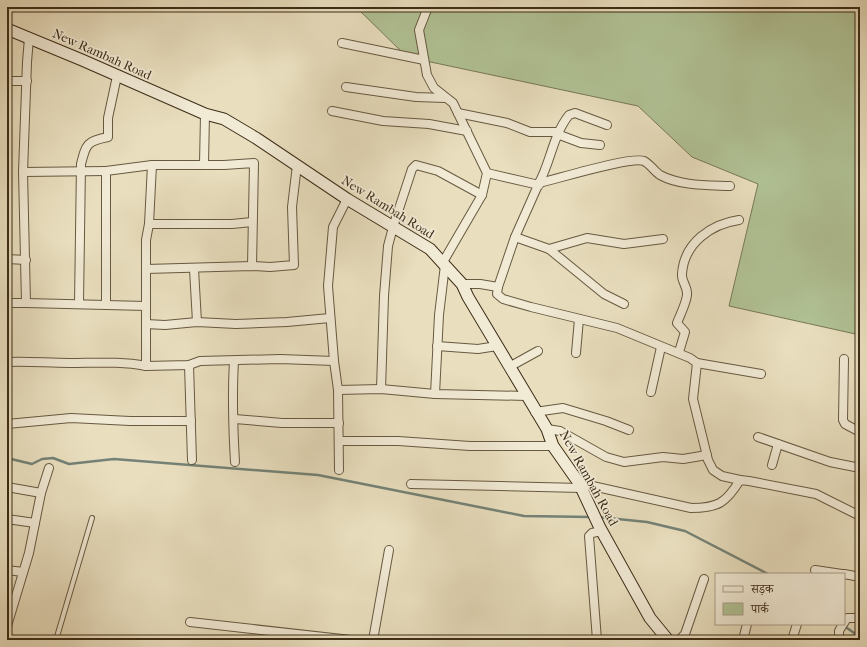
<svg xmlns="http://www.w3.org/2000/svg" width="867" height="647" viewBox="0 0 867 647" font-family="'IM FELL French Canon','Noto Serif Devanagari',serif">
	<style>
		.green { fill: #b1c396; stroke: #777856 }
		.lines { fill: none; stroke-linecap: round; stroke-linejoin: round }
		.stream { stroke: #748277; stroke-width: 2.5 }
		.lane-casing { stroke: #685941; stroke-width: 6 }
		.street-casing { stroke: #685941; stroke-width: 10 }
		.secondary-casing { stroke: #3d2c17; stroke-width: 13 }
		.lane { stroke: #f1ead5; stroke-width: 4 }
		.street { stroke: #f1ead5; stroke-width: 8 }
		.secondary { stroke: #f1ead5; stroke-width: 11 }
		.labels { text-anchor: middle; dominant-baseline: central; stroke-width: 3.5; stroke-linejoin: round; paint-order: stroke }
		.street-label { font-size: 13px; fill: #3d2c17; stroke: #f1ead5 }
	</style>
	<rect width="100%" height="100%" fill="#e9dfbf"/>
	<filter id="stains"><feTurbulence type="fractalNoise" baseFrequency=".005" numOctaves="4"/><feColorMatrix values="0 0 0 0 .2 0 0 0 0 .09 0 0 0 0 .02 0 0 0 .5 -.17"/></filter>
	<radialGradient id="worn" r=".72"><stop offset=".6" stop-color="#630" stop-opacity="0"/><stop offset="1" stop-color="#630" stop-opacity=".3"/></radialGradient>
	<path class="green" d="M356 7H860V335L729 306 758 184 692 157 638 106 407 57Z"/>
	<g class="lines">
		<g class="stream">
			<path d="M7 458 32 464 42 459 53 458 69 464 114 459 318 475 524 516 591 517"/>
			<path d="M598 517 647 522 685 531 768 574"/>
			<path d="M844 626 860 637"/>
		</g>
		<defs>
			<path id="lane" d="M56 640 92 518"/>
			<g id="street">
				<path d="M428 7 419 30 427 75 434 88 453 103 487 173 482 195 443 262"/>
				<path d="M342 43 424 60"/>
				<path d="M7 81H27"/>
				<path d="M346 87 416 97 445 98"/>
				<path d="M332 111 383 121 429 124 467 131"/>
				<path d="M458 113 507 123 530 132H558"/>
				<path d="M557 134 581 143 600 145"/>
				<path d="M204 164 205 114"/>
				<path d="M23 172 106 171"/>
				<path d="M487 173 539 185"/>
				<path d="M539 183C551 161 553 135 569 115L575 113 607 125"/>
				<path d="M347 199 333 227 328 286 334 361 338 390 381 389 435 394 527 396"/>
				<path d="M149 224H232L252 222"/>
				<path d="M515 237 549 249 604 294 624 304"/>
				<path d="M549 249 587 238 624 244 663 239"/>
				<path d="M7 259 26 260"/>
				<path d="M146 269 252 266 270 267 294 265 292 207 297 165"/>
				<path d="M194 269 197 322"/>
				<path d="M462 284H480L498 287 515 237 539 183C557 179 631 156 644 161 650 164 655 172 660 175 680 186 708 185 730 186"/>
				<path d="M498 287 497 294 503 299 531 307 617 328 690 358 697 363 693 399 708 460 713 470 722 476 740 480"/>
				<path d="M7 303H26L23 172 27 62 29 38"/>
				<path d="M26 303 146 306V366L189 365 200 361 280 359 334 361"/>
				<path d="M79 304 81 164C86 144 87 141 108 137V118L117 76"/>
				<path d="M106 305V171L152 165H224L254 163 252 266"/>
				<path d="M146 306V240L149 224 152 165"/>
				<path d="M146 324 165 325 197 322 236 324 287 322 330 318"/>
				<path d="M437 346 478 349 497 346"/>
				<path d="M679 352 685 332 677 323C680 315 686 304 687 295 688 287 681 281 682 274 684 243 711 224 739 220"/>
				<path d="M576 353 579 319"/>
				<path d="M844 359 843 420 845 424 860 432"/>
				<path d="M234 361C232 395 233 428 235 462"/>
				<path d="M7 362C28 361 48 363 69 363 95 363 120 361 146 366"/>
				<path d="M697 363 761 374"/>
				<path d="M189 365 192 460"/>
				<path d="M509 367 538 351"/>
				<path d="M381 389 384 296 388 246 393 227 412 169 416 165 438 171 482 195"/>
				<path d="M338 390 339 470"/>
				<path d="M651 392 661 347"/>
				<path d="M435 394 439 315 445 265"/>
				<path d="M535 412 563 408 606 421 629 430"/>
				<path d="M235 419 282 423H339"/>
				<path d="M7 424 71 418 130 421H191"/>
				<path d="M547 429 560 431 606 457 624 462 663 457 683 459 707 455"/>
				<path d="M758 437 830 462 860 468"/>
				<path d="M339 441H398L470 446H553"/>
				<path d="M772 465 778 444"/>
				<path d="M579 483 691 508C718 508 726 503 740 480L749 481 816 494 860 516"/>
				<path d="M411 484 581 488"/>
				<path d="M7 487 41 493"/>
				<path d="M7 519 35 523"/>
				<path d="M7 570 23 572"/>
				<path d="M815 570 842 574"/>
				<path d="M844 574 860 577"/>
				<path d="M190 622 351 640"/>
				<path d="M844 623 847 618H860"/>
				<path d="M7 626 29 553 41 493 49 468"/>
				<path d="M373 640 389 550"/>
				<path d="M597 640 589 536 592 533 602 531"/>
				<path d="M679 640 685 634 704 579"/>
				<path d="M743 640 747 624"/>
				<path d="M792 640 797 624"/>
				<path d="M839 640V631L843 624"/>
			</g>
			<path id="secondary" d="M7 29 82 60 205 114 224 119 256 138 347 199 430 249 462 284 468 297 547 429 553 446 579 483 600 528 650 618 668 640"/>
		</defs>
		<use href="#lane" class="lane-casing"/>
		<use href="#street" class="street-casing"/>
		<use href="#secondary" class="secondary-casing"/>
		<use href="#lane" class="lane"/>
		<use href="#street" class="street"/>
		<use href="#secondary" class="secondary"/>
	</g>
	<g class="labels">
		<g class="street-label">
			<text transform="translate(102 54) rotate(24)">New Rambah Road</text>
			<text transform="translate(388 207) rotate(32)">New Rambah Road</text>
			<text transform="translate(589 478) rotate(61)">New Rambah Road</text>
		</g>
	</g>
	<rect width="867" height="647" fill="none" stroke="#e9dfbf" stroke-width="24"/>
	<rect x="8" y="8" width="851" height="631" fill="none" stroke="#3d2c17" stroke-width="2"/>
	<rect x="12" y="12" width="843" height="623" fill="none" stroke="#3d2c17"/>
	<rect x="715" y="573" width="130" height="52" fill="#f1ead5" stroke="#a99e89"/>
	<rect x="723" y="586" width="20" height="6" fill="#f1ead5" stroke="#a99e89"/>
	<text x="751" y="593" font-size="12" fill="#3d2c17">सड़क</text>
	<rect x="723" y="603" width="20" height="12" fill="#b1c396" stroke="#a99e89"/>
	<text x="751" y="613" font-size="12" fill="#3d2c17">पार्क</text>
	<rect width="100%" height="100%" filter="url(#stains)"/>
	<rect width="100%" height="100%" fill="url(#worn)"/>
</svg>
